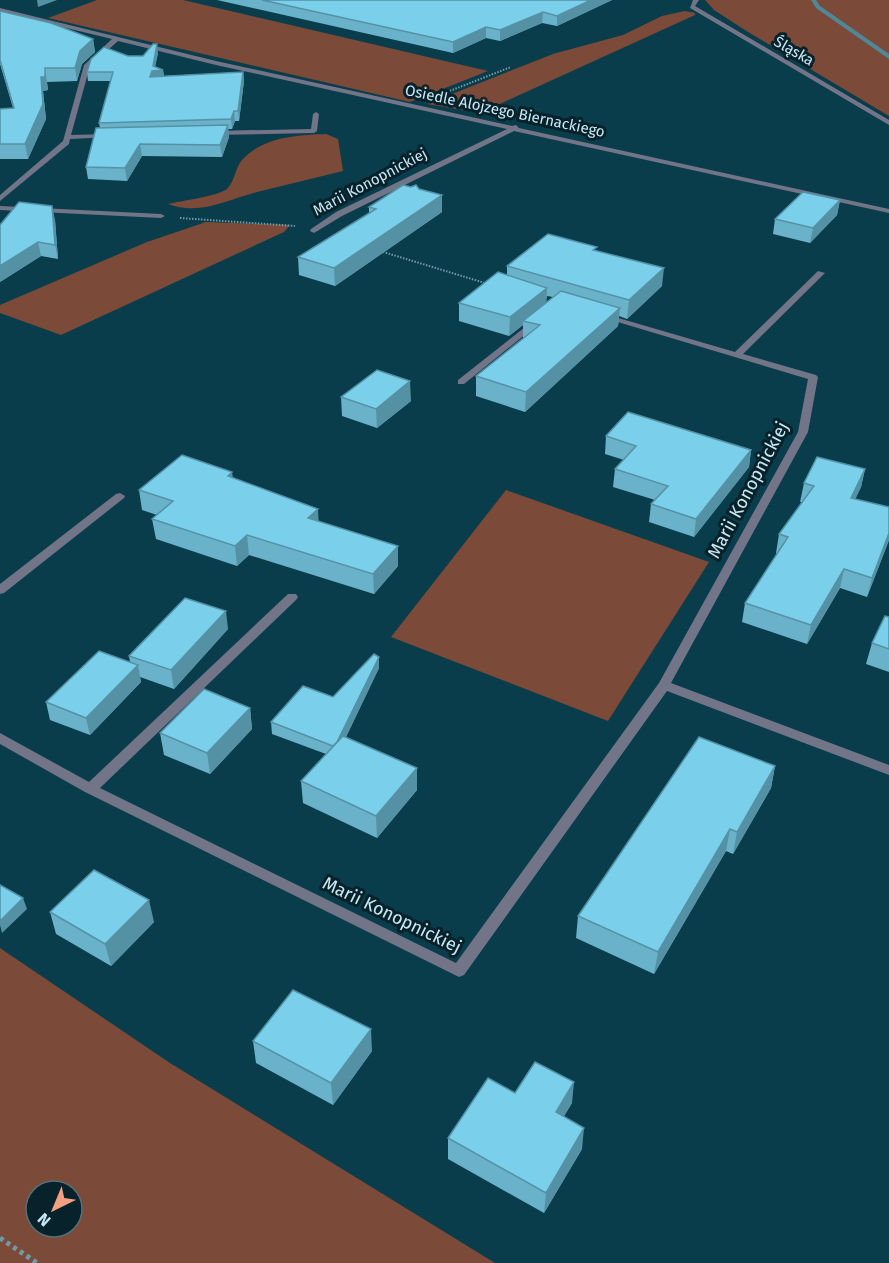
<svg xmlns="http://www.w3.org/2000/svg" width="889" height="1263" viewBox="0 0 889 1263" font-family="'Fira Sans',sans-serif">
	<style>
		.green { fill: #7c4a38; fill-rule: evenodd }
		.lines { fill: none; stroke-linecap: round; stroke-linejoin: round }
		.stream { fill: #4e8899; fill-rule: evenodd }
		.path-far1 { stroke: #719aa6; stroke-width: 2; stroke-dasharray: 1.5 1.5; stroke-linecap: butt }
		.path { stroke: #719aa6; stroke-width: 5; stroke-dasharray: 4 4; stroke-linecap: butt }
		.service { fill: #727488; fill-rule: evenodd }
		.minor { fill: #727488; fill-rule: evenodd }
		.wall { fill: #69b2ca; fill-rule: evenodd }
		.shaded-wall { fill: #5591a4 }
		.building { fill: #7acfeb; stroke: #5591a4; stroke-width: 1.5 }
		.labels { text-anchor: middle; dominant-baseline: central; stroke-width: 6; stroke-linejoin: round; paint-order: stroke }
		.far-street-label { font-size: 15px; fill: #c9e8f3; stroke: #07222a }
		.street-label { font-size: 18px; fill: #c9e8f3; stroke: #07222a }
	</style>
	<rect width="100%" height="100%" fill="#093d4b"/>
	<g class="green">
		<path d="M97 0H183L488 71 410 102 48 18Z"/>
		<path d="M705 0H889V116L748 32 714 10Z"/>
		<path d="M685 11 695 13V15L480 113 427 104 553 54 623 35 662 16Z"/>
		<path d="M326 134 338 139 343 171C314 178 286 185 257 192 226 200 200 216 168 204 181 201 218 196 227 189 235 181 235 168 242 160 263 137 297 135 326 134Z"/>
		<path d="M206 222 290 225 284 232 61 335 0 313V305L147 242Z"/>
		<path d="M506 490 709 562 608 721 391 637Z"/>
		<path d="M0 948 170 1063 495 1263H0ZM36 1191H72V1227H36Z"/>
	</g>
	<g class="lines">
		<path class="stream" d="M811 0H816L820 6 889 54V59L816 8Z"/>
		<g class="path-far1">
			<path d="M447 92 511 67"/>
			<path d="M180 218 295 226"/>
			<path d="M380 251 485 283"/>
		</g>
		<path class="path" d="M0 1238 37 1263"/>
		<path class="service" d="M120 493 125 496 124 498 4 593 0 594V584L116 494Z"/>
		<g class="minor">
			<path d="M693 0H699L695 6 889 120V125L690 8Z"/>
			<path d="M0 8 216 61 512 126 516 125 519 128 889 209V213L514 131 342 216 314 233 310 231 311 229 336 212 507 129 216 65 118 41 90 66 71 135 109 134 111 135V137L70 139 69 144 0 201V195L63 141 84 65 112 39 0 12Z"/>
			<path d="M316 112 319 114 317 131 314 133 213 135 209 133 213 131 311 129 313 114Z"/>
			<path d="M0 206 161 214 165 216 161 218 0 210Z"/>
			<path d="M818 271 825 273 743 354 816 375 818 377 808 432 671 683 889 765V775L667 691 464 975 459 977 85 792 0 744V733L89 782 288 594H296L298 597 296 600 100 788 456 963 659 683 798 432 808 379 601 317 602 315H608L735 352Z"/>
			<path d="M534 320 537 321V325L464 384H458V380Z"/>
		</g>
	</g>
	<g class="wall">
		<path d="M217 0H612L557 26 542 23 500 41 486 38 453 53Z"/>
		<path d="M0 11 93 39 95 52 82 64 77 81 47 82 48 90 43 91 46 119 28 159H0V109L13 108 0 64Z"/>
		<path d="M158 53 155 67 163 70 164 76 243 72 244 81 239 121H235L232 129H228L229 137 222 157 142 156 127 181 88 179 86 167 100 128 99 123 111 81H88L87 72 128 56H143Z"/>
		<path d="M442 195V212L335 286 299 275 298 257 369 213V207Z"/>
		<path d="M840 200 837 215 810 243 773 234 775 219Z"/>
		<path d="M55 220 58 259 41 256 0 282V225Z"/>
		<path d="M596 250 662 286 627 319 619 316 618 326 525 412 476 396V376L523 339V325L509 336 459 321V303L507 275V266ZM547 296 553 297 546 302Z"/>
		<path d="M341 397 411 401 377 428 342 416Z"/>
		<path d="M606 436 751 450 749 467 694 537 649 522 651 504 655 500 613 487 615 469 624 460 605 454Z"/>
		<path d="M865 469 861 487 855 499 889 507V540L867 597 840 588 807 644 742 622 745 603 777 554 776 553 779 534 802 502H800L804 483Z"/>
		<path d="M233 478 319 521 398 566 374 594 249 555 237 566 156 539 152 519 157 515 142 510 139 490Z"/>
		<path d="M889 617V672L866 664 872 643Z"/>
		<path d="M228 629 174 689 140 677 141 682 90 735 50 720 46 702 130 662 129 656Z"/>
		<path d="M379 657V668L346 737 417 790 377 838 303 803 301 781 326 754 272 734 271 722 333 697Z"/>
		<path d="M250 708 252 729 210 774 164 755 160 733Z"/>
		<path d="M775 766 771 788 733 854 726 851 654 974 576 938 578 916Z"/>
		<path d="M50 912 154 922 111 966 56 934Z"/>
		<path d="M253 1041 372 1051 333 1105 256 1063Z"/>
		<path d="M515 1093 572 1103 564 1116 582 1149 544 1213 448 1159V1138Z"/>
	</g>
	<g class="shaded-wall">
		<path d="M37 0H57L38 7Z"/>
		<path d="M591 0H612L557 26V16Z"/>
		<path d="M543 12 542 23 500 41V30Z"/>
		<path d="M486 27V38L453 53V42Z"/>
		<path d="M93 39 95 52 82 64 77 81 75 68 80 51Z"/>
		<path d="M157 44 158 53 154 70H163L164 79 150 77Z"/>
		<path d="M45 68 48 90 43 91 46 119 28 159 25 144 41 77Z"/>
		<path d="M243 72 244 81 239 121 238 111Z"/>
		<path d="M234 111 235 121 232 129 231 119Z"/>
		<path d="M228 125 229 137 222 157 220 145Z"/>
		<path d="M140 144 142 156 127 181 125 168Z"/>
		<path d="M442 195V212L335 286 334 268Z"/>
		<path d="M840 200 837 215 810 243 813 228Z"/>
		<path d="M52 206 55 220 58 259 55 245Z"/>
		<path d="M38 242 41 256 0 282V266Z"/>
		<path d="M664 268 662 286 627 319 629 300Z"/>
		<path d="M547 288 546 306 523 321V325L509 336 510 317Z"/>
		<path d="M620 308 618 326 525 412 526 392Z"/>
		<path d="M410 381 411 401 377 428 376 409Z"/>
		<path d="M751 450 749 467 694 537 696 519Z"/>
		<path d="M865 469 861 487 847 517 851 498Z"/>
		<path d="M232 472 235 491 228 476Z"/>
		<path d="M318 509 319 529 308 518Z"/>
		<path d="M889 533V540L867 597 872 578Z"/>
		<path d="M247 535 249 555 237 566 235 546Z"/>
		<path d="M398 546V566L374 594 373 574Z"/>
		<path d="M844 569 840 588 807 644 811 625Z"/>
		<path d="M226 611 228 629 174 689 171 670Z"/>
		<path d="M379 657V668L336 758 335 747Z"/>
		<path d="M138 665 141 682 90 735 86 718Z"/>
		<path d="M250 708 252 729 210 774 207 753Z"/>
		<path d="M775 766 771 788 733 854 737 832Z"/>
		<path d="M417 768V790L377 838 376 816Z"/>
		<path d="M730 829 726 851 654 974 658 952Z"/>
		<path d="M23 898 27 909 2 933 0 925V921Z"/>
		<path d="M149 900 154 922 111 966 105 944Z"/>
		<path d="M371 1029 372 1051 333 1105 331 1083Z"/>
		<path d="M574 1082 572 1103 554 1133 556 1112Z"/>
		<path d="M584 1128 582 1149 544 1213 546 1193Z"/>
	</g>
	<g class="building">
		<path d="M262 0H591L557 16 543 12 500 30 486 27 453 42Z"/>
		<path d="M0 11 51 23 93 39 80 51 75 68H45V77H41L43 104 25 144H0V109L14 108 0 60Z"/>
		<path d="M153 44H157L153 66 163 70 152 71 150 77 243 72 238 111H234L231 119 99 123 113 72H87L91 59 104 47 128 56H143Z"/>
		<path d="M228 125 220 145 140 144 125 168 86 167 96 128Z"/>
		<path d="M403 185 411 187 416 185 419 189 442 195 334 268 298 257 376 209 369 207Z"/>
		<path d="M803 192 840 200 813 228 775 219Z"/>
		<path d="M19 202 52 206 55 245 38 242 0 266V225Z"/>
		<path d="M548 234 597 247 593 250 664 268 629 300 507 266Z"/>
		<path d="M498 272 547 288 510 317 459 303Z"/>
		<path d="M561 291 620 308 526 392 476 376 540 325 523 321Z"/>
		<path d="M377 370 410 381 376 409 341 397Z"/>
		<path d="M628 412 751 450 696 519 651 504 668 486 615 469 636 446 606 436Z"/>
		<path d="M182 455 232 472 228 476 318 509 308 518 398 546 373 574 247 535 235 546 152 519 173 501 139 490Z"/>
		<path d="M817 457 865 469 851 498 889 507V533L872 578 844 569 811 625 745 603 788 537 779 534 814 486 804 483Z"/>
		<path d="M185 598 226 611 171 670 129 656Z"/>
		<path d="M885 616 889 617V649L872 643Z"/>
		<path d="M99 651 138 665 86 718 46 702Z"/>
		<path d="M374 654 379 657 337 742 333 746 271 722 303 686 333 697Z"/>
		<path d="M204 689 250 708 207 753 160 733Z"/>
		<path d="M343 736 417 768 376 816 301 781Z"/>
		<path d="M699 737 775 766 737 832 730 829 658 952 578 916Z"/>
		<path d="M94 870 149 900 105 944 50 912Z"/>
		<path d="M0 885 23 898 0 921Z"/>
		<path d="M293 990 371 1029 331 1083 253 1041Z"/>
		<path d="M535 1062 574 1082 556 1112 584 1128 546 1193 448 1138 488 1078 515 1093Z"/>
	</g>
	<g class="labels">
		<g class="far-street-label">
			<text transform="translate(794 51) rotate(30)">Śląska</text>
			<text transform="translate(505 111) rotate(12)">Osiedle Alojzego Biernackiego</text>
			<text transform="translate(370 182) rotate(-28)">Marii Konopnickiej</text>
		</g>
		<g class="street-label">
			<text transform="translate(748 490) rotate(-62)">Marii Konopnickiej</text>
			<text transform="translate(392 915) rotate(26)">Marii Konopnickiej</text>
		</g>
	</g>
	<g transform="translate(54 1209) rotate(223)"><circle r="28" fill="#07222a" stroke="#55717a" stroke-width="1.5"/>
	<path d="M0-4.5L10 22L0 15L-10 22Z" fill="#f3a081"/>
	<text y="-9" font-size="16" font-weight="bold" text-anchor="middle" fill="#c9e8f3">N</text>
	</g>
</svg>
